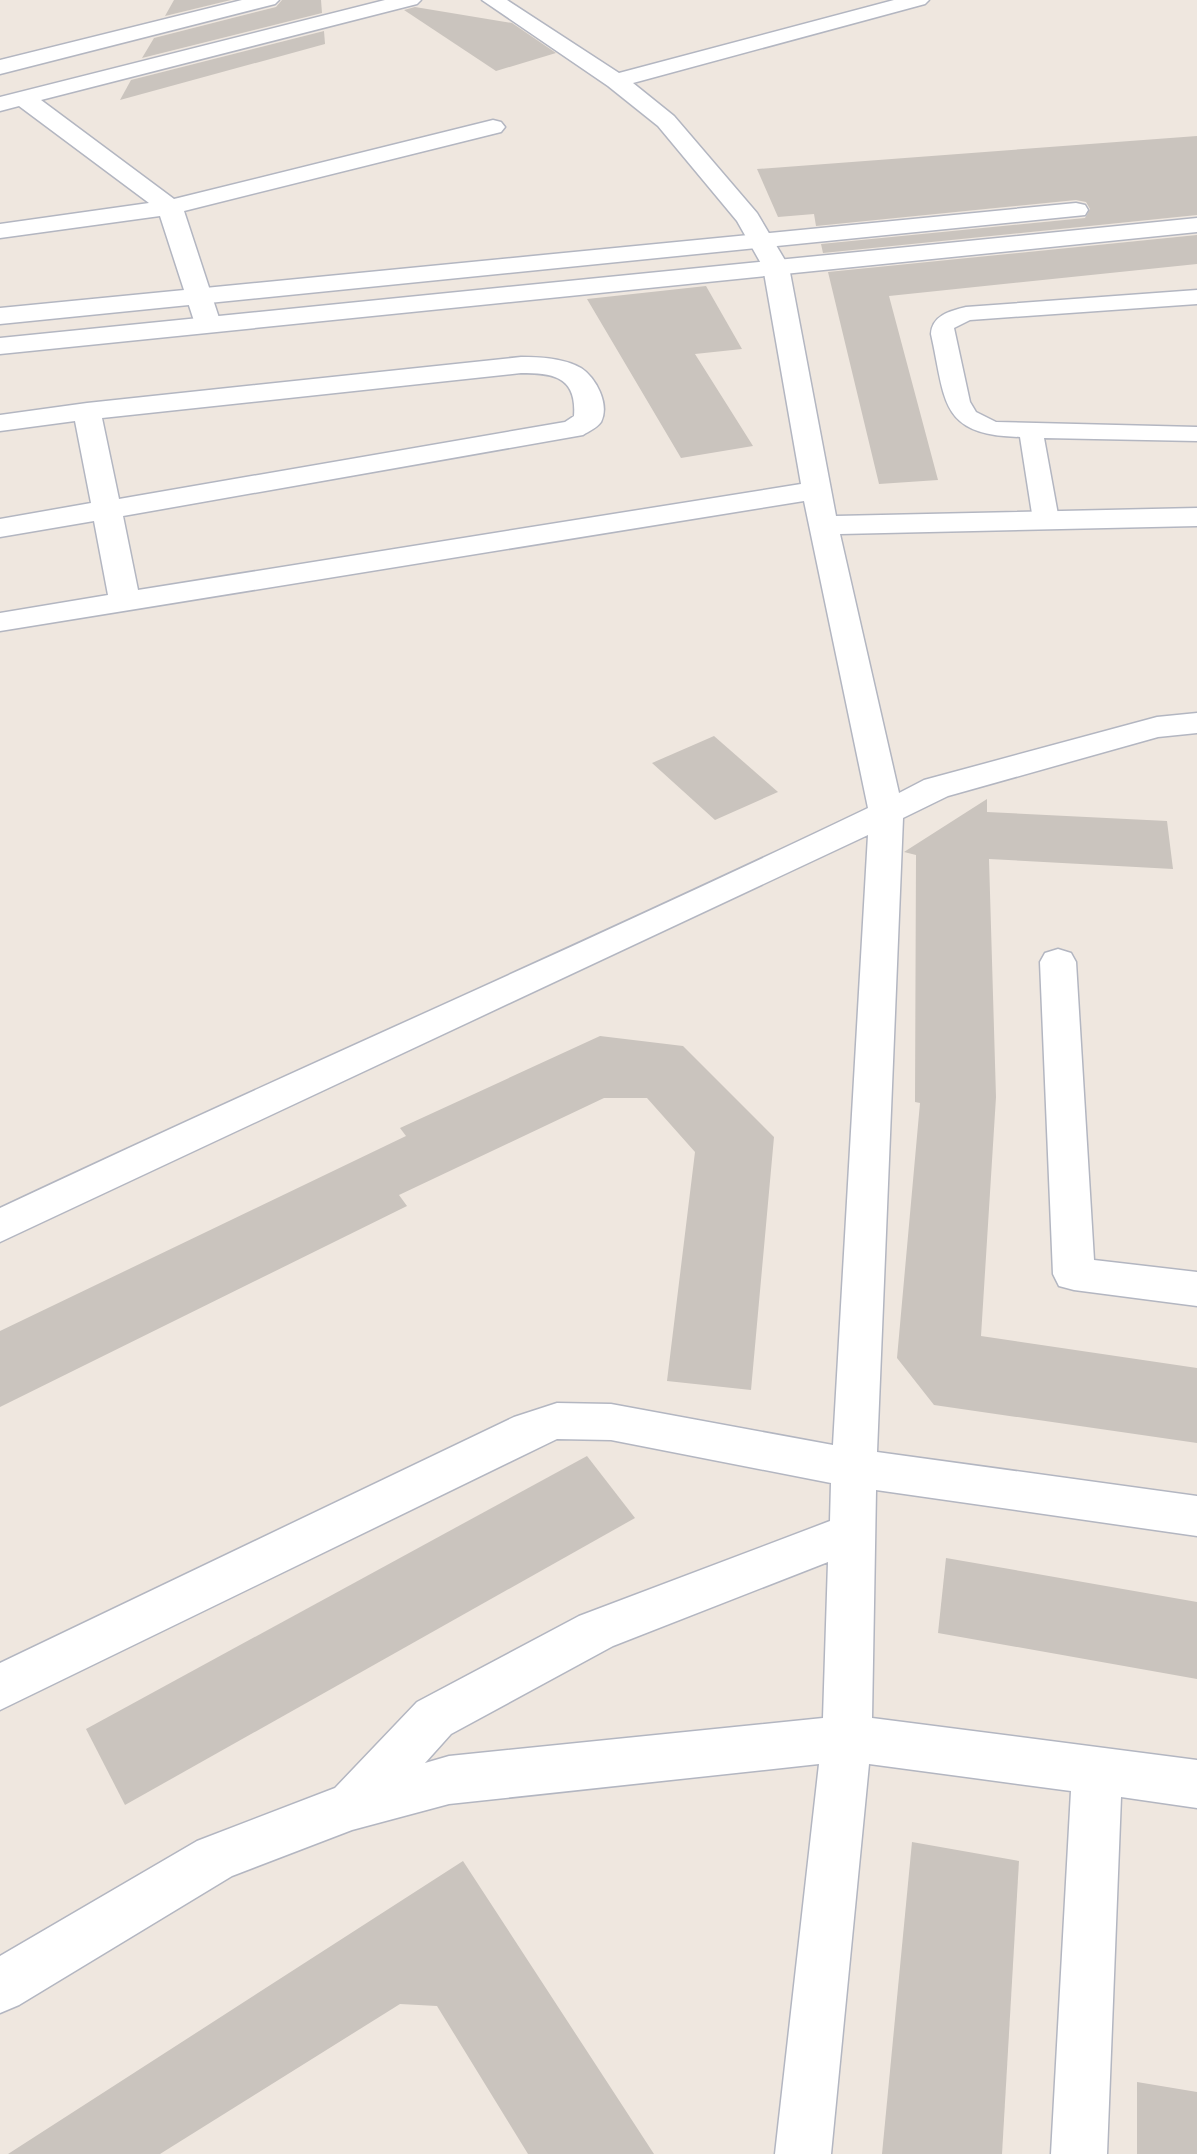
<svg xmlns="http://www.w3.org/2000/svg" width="1197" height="2154" viewBox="0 0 1197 2154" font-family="'DejaVu Sans',sans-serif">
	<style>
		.building { fill: #cac4be }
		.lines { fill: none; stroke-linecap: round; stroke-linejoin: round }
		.lane-casing { stroke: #b3b6c1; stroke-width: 3 }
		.street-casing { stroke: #b3b6c1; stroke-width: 3 }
		.secondary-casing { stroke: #b3b6c1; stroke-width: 3 }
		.lane { fill: #fff; fill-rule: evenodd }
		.street { fill: #fff; fill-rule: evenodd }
		.secondary { fill: #fff; fill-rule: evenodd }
	</style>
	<rect width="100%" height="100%" fill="#efe7df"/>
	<g class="building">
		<path d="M174 0H231L165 16Z"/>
		<path d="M282 0H321L322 13 142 58 154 38 276 7Z"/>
		<path d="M415 7 512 23 556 53 496 71 404 10Z"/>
		<path d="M324 31 325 44 120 100 131 80Z"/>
		<path d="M1197 136V215L823 253 821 244 1085 218 1090 209 1086 202 1076 200 816 226 814 214 778 217 757 169Z"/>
		<path d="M1197 235V264L889 296 938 480 879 484 828 272Z"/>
		<path d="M706 286 742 349 695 354 753 446 681 458 587 299Z"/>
		<path d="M714 736 778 792 715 820 652 763Z"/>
		<path d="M987 799V812L1167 821 1173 869 989 859 996 1097 981 1336 1197 1368V1443L934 1405 897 1358 920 1103 915 1102 916 855 904 852Z"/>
		<path d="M600 1036 683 1046 774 1137 751 1390 667 1381 695 1152 647 1098H604L399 1195 407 1206 0 1407V1331L406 1136 400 1128Z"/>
		<path d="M587 1456 635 1518 125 1805 86 1729Z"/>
		<path d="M946 1558 1197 1602V1679L938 1633Z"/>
		<path d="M912 1842 1019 1861 1002 2154H882Z"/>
		<path d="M463 1861 654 2154H528L437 2006 400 2004 160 2154H8Z"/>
		<path d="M1137 2082 1197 2092V2154H1137Z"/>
	</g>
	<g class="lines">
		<defs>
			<path id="lane" d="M1197 290V304L970 320 954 328 970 402 976 412 996 422 1197 427V441L1044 438 1059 520 1055 525 1046 528 1037 525 1033 520 1020 437C939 435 946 401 931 334 932 316 949 311 966 307Z"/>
			<g id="street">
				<path d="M242 0H279L275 4 0 74V60Z"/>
				<path d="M385 0H421L417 4 41 100 174 199 493 120 501 122 505 127 501 132 184 211 221 324 217 330 208 332 199 330 195 324 160 216 0 238V224L149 203 19 106 0 111V97Z"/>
				<path d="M482 0H507L619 73 894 0H929L925 4 633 83 674 116 757 213 789 267 836 516 1197 508V526L840 534 899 793 924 780 1157 717 1197 713V733L1158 737 948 796 903 818 877 1452 1197 1496V1536L876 1490 872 1718 1197 1760V1808L1121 1797 1107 2154H1051L1071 1791 869 1764 831 2154H775L819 1764 449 1804 352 1830 232 1876 19 2005 0 2013V1956L197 1841 335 1788 417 1702 579 1616 830 1521 831 1483 611 1440 557 1439 0 1710V1663L514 1417 557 1403 611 1404 833 1445 868 835 0 1242V1208C288 1072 581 946 868 808L804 501 0 631V613L108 595 94 521 0 537V519L91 503 75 421 0 431V415L87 403 521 357C540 357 564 358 581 368 596 378 610 404 601 422 597 428 589 431 583 435L123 516 138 590 801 484 763 267 737 221 658 126 608 86ZM521 373C554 373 577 377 574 416L565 422 119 499 102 418ZM828 1562 823 1718 449 1756 425 1763 451 1734 613 1646Z"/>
				<path d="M1058 949 1071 953 1076 962 1094 1260 1197 1272V1306L1074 1290 1059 1286 1053 1274 1040 962 1045 953Z"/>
			</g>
			<g id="secondary">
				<path d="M1076 203 1085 205 1088 210 1085 215 0 324V308Z"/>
				<path d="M1197 218V232L0 354V338Z"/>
			</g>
		</defs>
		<use href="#lane" class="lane-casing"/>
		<use href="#street" class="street-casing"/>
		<use href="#secondary" class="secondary-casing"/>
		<use href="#lane" class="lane"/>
		<use href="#street" class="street"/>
		<use href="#secondary" class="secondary"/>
	</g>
</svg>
